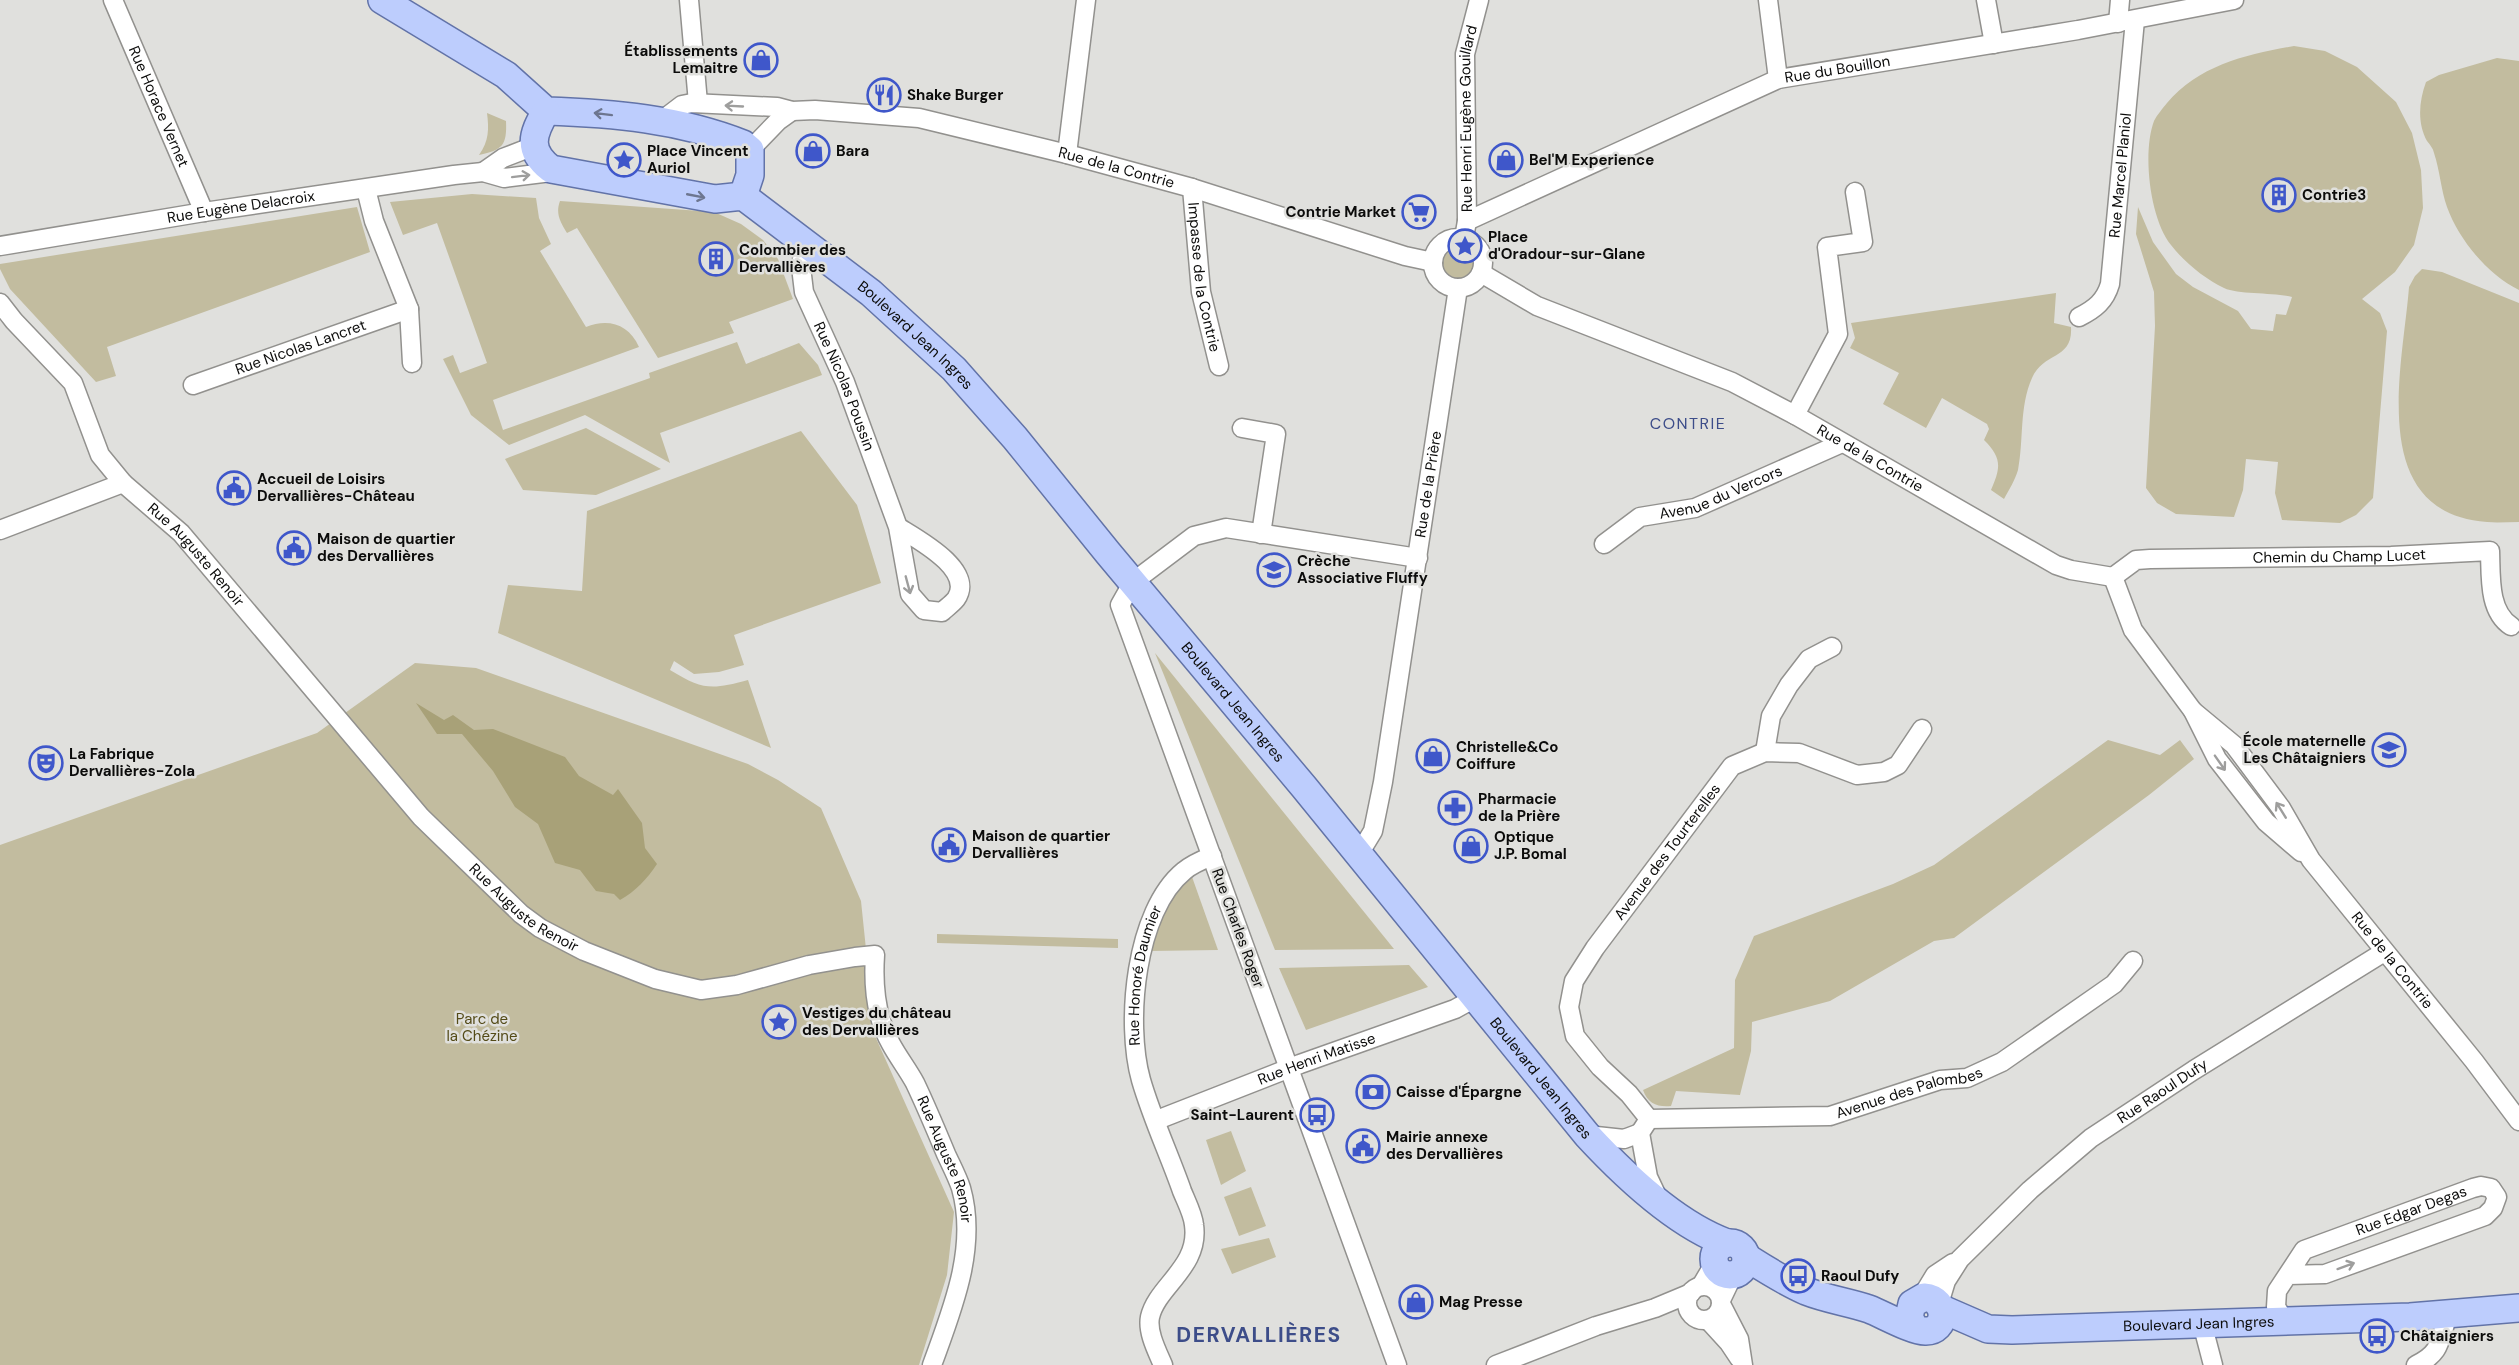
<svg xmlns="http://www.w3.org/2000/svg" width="2519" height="1365" viewBox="0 0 2519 1365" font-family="'DM Sans',sans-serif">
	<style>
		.green { fill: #c2bc9f }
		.water { fill: #a8a178 }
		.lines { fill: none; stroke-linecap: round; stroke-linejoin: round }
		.minor-casing { stroke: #92918e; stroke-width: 21 }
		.primary-casing { stroke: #6273a8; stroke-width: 30 }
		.minor { stroke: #fff; stroke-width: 18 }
		.primary { stroke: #bdcdfd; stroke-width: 27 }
		.oneway { stroke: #9e9e9d }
		.oneway2 { stroke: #6d7690 }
		.labels { text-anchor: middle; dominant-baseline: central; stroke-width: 5; stroke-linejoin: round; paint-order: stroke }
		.poi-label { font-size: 15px; font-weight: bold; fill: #0c0c0b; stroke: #e0e0dd; text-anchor: start }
		.street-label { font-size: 15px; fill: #0c0c0b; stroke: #e0e0dd }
		.park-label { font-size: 15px; fill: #544b18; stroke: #e0e0dd }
		.neighbourhood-label { font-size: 16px; letter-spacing: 1.5px; fill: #3d4d89; stroke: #e0e0dd }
		.district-label { font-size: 21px; font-weight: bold; letter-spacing: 1.5px; fill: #3d4d89; stroke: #e0e0dd }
	</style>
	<rect width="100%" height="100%" fill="#e0e0dd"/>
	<g class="green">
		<path d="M2294 46 2325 51 2357 67 2396 102 2412 133 2421 170 2423 208 2414 245 2395 272 2362 299 2380 313 2387 331 2373 498 2356 515 2340 523 2282 520 2275 493 2278 462 2246 459 2243 490 2234 517 2176 514 2157 503 2146 488 2155 326 2154 292 2136 234 2138 207 2153 242 2176 274 2193 287 2238 311 2251 329 2273 331 2276 314 2286 315 2292 297C2273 292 2239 295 2224 288 2205 279 2184 262 2171 245 2150 219 2142 153 2154 121 2157 115 2163 108 2167 103 2199 65 2248 54 2294 46Z"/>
		<path d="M2497 58 2519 61V290C2488 275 2459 240 2447 207 2441 190 2440 171 2434 153 2433 148 2430 145 2427 141 2417 123 2419 101 2426 82L2439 75Z"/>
		<path d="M487 113 506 121C507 145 503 150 479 155 489 141 489 129 487 113Z"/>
		<path d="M472 194 536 198 539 218 551 244 540 251 586 327C608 318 629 324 639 347L493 400 503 430 650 378 649 373 737 342 746 364 799 343 818 365 822 375 660 433 670 463 585 415 509 445 471 415 443 359 453 355 460 373 487 363 437 223 403 235 390 202Z"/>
		<path d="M560 201 714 212 741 224 763 240 778 259 793 299 729 322 734 333 658 358 577 228 567 233C561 223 555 214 560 201Z"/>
		<path d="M357 207 370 252 107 347 116 376 96 382 10 289 0 269V264Z"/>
		<circle cx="1458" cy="263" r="16"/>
		<path d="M2422 269 2442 272 2519 303V522C2508 522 2497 523 2487 522 2365 513 2403 367 2409 287L2415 276Z"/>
		<path d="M2056 293 2054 323 2071 327C2073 360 2044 351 2032 378 2019 407 2024 440 2018 470 2015 480 2009 490 2004 499L1991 490C2001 467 2002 458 1984 440L1989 429 1987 424 1942 398 1926 428 1883 404 1899 373 1850 348 1855 338 1851 323Z"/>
		<path d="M586 428 661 469 596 495 523 490 505 459Z"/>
		<path d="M801 431 857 505 881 583 734 635 744 665 719 672 694 674 674 661 670 670C703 690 711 690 748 680L771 748 498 633 508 585 582 591 587 511Z"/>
		<path d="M1155 653 1394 949 1275 950Z"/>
		<path d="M415 663 476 668 748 764 778 780 821 808 861 901 875 1036 954 1212 947 1275 919 1365H0V845L317 733Z"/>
		<path d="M2108 740 2160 755 2180 740 2194 759 2149 795 1954 938 1934 941 1830 1001 1752 1022 1751 1051 1740 1095 1676 1091 1671 1106C1657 1107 1648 1104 1643 1090L1734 1048 1735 980 1754 936 1893 884 1934 865Z"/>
		<path d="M1191 874 1218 950 1150 951 1166 905Z"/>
		<path d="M937 934 1118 939V948L937 943Z"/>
		<path d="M1409 965 1428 987 1306 1030 1279 968Z"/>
		<path d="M1231 1131 1246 1171 1221 1185 1206 1140Z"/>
		<path d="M1251 1187 1266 1226 1239 1236 1224 1197Z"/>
		<path d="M1269 1238 1276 1257 1232 1274 1221 1249Z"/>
	</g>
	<path class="water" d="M416 703 444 720 453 715 474 730 493 729 565 757 579 776 613 795 618 789 642 823 645 848 657 864C647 879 636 891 620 900L614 894 596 891 580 870 555 863 538 824 515 807 493 771 462 734H437Z"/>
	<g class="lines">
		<defs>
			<g id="minor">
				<path id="s1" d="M113 0 204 212"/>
				<path d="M689 0 698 103"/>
				<path d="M1768 0 1778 79"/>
				<path d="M1986 0 1994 44"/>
				<path d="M2118 23 2120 0"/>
				<path id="s2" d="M661 121 682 105 692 103 777 107 792 111 815 110 919 118 1067 154 1192 188 1405 256 1433 262"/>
				<path d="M750 150 778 121 792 111"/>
				<path d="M1067 154 1086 0"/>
				<path d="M483 172 503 158 534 146"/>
				<path id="s3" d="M1192 188 1201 292 1219 366"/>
				<path d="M366 189 374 221 409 309 412 363"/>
				<path id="s4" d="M1467 221 1778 79 2078 30 2234 0"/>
				<circle cx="1458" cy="263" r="25"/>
				<path id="s5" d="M1464 238 1467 221 1465 54 1479 0"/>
				<path id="s6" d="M804 243 801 267 804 292 845 382 898 527 910 594 924 610 942 612C946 608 952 604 956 599 976 570 917 539 898 527"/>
				<path id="s7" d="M0 246 204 212 454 175 483 172 504 178 559 171"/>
				<path id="s8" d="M1481 273 1537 306 1732 382 1795 415 2056 565 2071 570 2113 577"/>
				<path id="s9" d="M0 303 14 321 73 383 100 455 123 483 181 533 421 817 521 914 540 928 584 951 655 979 701 990 737 985 809 965 855 957 875 955C873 985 876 1018 891 1044 898 1057 908 1070 915 1083 926 1106 936 1130 946 1154 951 1165 957 1176 961 1188 978 1248 952 1310 932 1365"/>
				<path id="s10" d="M2079 317C2095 309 2105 301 2110 284L2135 20"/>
				<path id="s11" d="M193 385 409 309"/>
				<path d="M1795 415 1838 334 1827 247 1863 242 1855 192"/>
				<path d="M1242 428 1276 434 1261 534"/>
				<path d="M0 530 123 483"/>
				<path id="s12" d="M1604 544 1640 517 1695 508 1842 443"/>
				<path id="s13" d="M2113 577 2136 560 2150 559 2391 556 2490 551C2491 576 2488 611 2511 626"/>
				<path d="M2113 577 2133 630 2193 711 2217 759 2266 822 2301 852"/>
				<path id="s14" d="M2193 711 2234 745 2281 808 2311 860 2474 1061 2519 1121"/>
				<path d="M1765 752 1771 716 1789 685 1809 659 1832 647"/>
				<path id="s15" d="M1359 854 1373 831 1383 782 1458 288"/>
				<path id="s16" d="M1649 1119 1629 1094 1600 1067 1575 1036 1569 1007 1574 981 1595 948 1732 766 1765 752 1799 753 1857 775 1884 772 1898 765 1922 729"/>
				<path id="s17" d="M1649 1119 1830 1116 1940 1080 1967 1078 2002 1062 2114 984 2133 961"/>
				<path d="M1649 1119 1640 1133 1648 1177 1657 1196"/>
				<path id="s18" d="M1157 1120 1300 1064 1455 1009 1475 998"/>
				<path d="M1587 1135 1624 1139 1640 1133"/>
				<path d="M1701 1286 1714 1264"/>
				<circle cx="1704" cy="1303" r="17"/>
				<path d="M1921 1298 1935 1275 1953 1263"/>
				<path d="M1721 1300 1733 1275"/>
				<path d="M1721 1304 1739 1339 1743 1365"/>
				<path id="s19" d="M1939 1304 1946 1281 1960 1259 2030 1190 2091 1138 2194 1070 2384 952"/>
				<path d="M1708 1320 1729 1343 1739 1358"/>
				<path id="s20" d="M2285 1321 2276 1307 2277 1291 2304 1250 2473 1188 2481 1186 2491 1188 2497 1197 2493 1208 2485 1216 2325 1274 2289 1275"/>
				<path d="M2202 1323 2213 1365"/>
				<path id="s21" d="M1163 1365C1157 1351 1147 1332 1150 1317 1157 1286 1200 1267 1194 1225 1193 1214 1186 1201 1182 1191 1169 1154 1152 1118 1141 1080 1125 1023 1135 911 1184 871 1192 864 1202 860 1212 856"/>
				<path d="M1397 1365 1120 605 1133 582 1194 536 1226 528 1418 558"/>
				<path d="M1496 1365 1596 1326 1655 1308 1691 1293"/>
				<path d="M2416 1365C2439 1354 2439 1344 2446 1321"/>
			</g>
			<g id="primary">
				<path d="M382 0 506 75 546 111C612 113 680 119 743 144L750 150V175L743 196"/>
				<path id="s22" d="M546 111C532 135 527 150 551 169L715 199 743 196 871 293 954 369 1015 438 1108 553 1304 787 1587 1135C1624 1175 1675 1224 1727 1243"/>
				<circle cx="1730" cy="1259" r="16"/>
				<path d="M1746 1257C1765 1269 1785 1282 1806 1291 1826 1299 1848 1302 1869 1309 1882 1314 1912 1331 1925 1331 1947 1332 1949 1299 1924 1297L1912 1304 1909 1317 1914 1327"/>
				<path id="s23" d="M1942 1309 1988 1329 2012 1330 2410 1317 2519 1308"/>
			</g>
		</defs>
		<use href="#minor" class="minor-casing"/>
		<use href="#primary" class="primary-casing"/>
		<use href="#minor" class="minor"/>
		<use href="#primary" class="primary"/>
	</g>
	<defs><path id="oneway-shaft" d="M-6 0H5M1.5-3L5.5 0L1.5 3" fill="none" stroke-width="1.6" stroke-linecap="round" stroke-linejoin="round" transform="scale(1.5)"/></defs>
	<g class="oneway">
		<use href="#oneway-shaft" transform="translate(734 106) rotate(-177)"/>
		<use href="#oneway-shaft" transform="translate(521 176) rotate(-7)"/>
		<use href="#oneway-shaft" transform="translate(908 585) rotate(75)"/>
		<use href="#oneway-shaft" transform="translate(2220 763) rotate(55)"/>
		<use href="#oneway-shaft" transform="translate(2281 810) rotate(-122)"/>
		<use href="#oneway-shaft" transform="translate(2346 1266) rotate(-20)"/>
	</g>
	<g class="oneway2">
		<use href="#oneway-shaft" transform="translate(603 114) rotate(-173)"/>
		<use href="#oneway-shaft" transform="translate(696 196) rotate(11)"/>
	</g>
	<defs>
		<symbol id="shop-ring" viewBox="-11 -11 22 22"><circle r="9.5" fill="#e0e0dd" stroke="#3f57ca" stroke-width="1.5"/><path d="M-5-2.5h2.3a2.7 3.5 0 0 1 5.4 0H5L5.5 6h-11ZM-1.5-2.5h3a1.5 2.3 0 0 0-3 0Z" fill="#3f57ca"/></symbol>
		<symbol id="restaurant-ring" viewBox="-11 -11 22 22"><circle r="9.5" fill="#e0e0dd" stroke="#3f57ca" stroke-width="1.5"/><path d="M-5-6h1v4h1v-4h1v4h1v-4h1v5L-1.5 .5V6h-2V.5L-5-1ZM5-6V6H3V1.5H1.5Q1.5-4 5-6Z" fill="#3f57ca"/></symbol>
		<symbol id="sight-ring" viewBox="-11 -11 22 22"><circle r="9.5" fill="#e0e0dd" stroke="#3f57ca" stroke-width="1.5"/><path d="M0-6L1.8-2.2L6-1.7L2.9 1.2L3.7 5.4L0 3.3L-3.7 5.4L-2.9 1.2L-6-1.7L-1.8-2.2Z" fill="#3f57ca"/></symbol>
		<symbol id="building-ring" viewBox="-11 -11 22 22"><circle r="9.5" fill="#e0e0dd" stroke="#3f57ca" stroke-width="1.5"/><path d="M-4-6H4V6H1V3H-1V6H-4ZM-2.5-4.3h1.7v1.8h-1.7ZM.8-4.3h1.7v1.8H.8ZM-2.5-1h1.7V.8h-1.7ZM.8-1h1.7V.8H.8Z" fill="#3f57ca"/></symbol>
		<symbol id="supermarket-ring" viewBox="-11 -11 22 22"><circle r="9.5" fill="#e0e0dd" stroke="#3f57ca" stroke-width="1.5"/><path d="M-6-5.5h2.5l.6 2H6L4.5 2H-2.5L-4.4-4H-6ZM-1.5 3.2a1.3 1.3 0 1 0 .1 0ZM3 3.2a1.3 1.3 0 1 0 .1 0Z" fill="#3f57ca"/></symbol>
		<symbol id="civic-ring" viewBox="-11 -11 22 22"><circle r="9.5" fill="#e0e0dd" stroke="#3f57ca" stroke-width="1.5"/><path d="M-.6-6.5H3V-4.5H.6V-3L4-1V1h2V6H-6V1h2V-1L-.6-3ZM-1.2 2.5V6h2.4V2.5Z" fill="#3f57ca"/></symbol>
		<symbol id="school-ring" viewBox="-11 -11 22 22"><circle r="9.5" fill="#e0e0dd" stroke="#3f57ca" stroke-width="1.5"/><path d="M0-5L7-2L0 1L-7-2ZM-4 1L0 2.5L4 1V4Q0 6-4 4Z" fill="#3f57ca"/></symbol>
		<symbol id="theatre-ring" viewBox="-11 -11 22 22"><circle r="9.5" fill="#e0e0dd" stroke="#3f57ca" stroke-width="1.5"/><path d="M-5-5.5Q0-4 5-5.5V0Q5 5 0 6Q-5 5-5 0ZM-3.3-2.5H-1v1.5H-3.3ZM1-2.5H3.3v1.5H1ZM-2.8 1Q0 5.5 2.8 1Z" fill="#3f57ca"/></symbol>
		<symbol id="pharmacy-ring" viewBox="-11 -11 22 22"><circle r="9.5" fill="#e0e0dd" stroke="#3f57ca" stroke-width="1.5"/><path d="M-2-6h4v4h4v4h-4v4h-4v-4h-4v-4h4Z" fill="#3f57ca"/></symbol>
		<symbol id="bank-ring" viewBox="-11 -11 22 22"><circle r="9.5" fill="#e0e0dd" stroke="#3f57ca" stroke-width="1.5"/><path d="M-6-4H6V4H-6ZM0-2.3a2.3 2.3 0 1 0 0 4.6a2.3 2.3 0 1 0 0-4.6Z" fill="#3f57ca"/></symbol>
		<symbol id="bus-ring" viewBox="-11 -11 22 22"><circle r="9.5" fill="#e0e0dd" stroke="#3f57ca" stroke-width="1.5"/><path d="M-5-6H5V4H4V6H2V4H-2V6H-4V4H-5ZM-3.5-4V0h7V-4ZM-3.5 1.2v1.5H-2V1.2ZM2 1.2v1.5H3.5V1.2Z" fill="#3f57ca"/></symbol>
	</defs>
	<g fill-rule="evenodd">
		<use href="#shop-ring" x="742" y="41" width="38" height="38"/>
		<use href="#restaurant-ring" x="865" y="76" width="38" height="38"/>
		<use href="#shop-ring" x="794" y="132" width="38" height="38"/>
		<use href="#sight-ring" x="605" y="141" width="38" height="38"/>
		<use href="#shop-ring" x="1487" y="141" width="38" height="38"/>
		<use href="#building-ring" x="2260" y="176" width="38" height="38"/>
		<use href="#supermarket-ring" x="1400" y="193" width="38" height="38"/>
		<use href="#sight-ring" x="1446" y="227" width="38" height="38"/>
		<use href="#building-ring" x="697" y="240" width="38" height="38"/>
		<use href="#civic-ring" x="215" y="469" width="38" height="38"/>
		<use href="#civic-ring" x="275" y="529" width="38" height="38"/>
		<use href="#school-ring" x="1255" y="551" width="38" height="38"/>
		<use href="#school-ring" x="2370" y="731" width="38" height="38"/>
		<use href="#shop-ring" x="1414" y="737" width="38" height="38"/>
		<use href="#theatre-ring" x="27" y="744" width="38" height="38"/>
		<use href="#pharmacy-ring" x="1436" y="789" width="38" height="38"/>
		<use href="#civic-ring" x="930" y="826" width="38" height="38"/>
		<use href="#shop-ring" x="1452" y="827" width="38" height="38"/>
		<use href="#sight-ring" x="760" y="1003" width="38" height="38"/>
		<use href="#bank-ring" x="1354" y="1073" width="38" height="38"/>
		<use href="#bus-ring" x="1298" y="1096" width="38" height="38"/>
		<use href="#civic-ring" x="1344" y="1127" width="38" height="38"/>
		<use href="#bus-ring" x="1779" y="1257" width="38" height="38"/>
		<use href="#shop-ring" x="1397" y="1283" width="38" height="38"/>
		<use href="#bus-ring" x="2358" y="1317" width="38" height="38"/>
	</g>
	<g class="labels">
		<g class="poi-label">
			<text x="738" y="51" text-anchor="end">Établissements<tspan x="738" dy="17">Lemaitre</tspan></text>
			<text x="907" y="95">Shake Burger</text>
			<text x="647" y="151">Place Vincent<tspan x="647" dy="17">Auriol</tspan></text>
			<text x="836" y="151">Bara</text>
			<text x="1529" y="160">Bel'M Experience</text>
			<text x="2302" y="195">Contrie3</text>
			<text x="1396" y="212" text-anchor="end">Contrie Market</text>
			<text x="1488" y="237">Place<tspan x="1488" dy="17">d'Oradour-sur-Glane</tspan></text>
			<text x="739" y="250">Colombier des<tspan x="739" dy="17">Dervallières</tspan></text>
			<text x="257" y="479">Accueil de Loisirs<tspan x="257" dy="17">Dervallières-Château</tspan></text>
			<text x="317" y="539">Maison de quartier<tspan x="317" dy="17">des Dervallières</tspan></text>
			<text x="1297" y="561">Crèche<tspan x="1297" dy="17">Associative Fluffy</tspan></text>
			<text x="2366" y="741" text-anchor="end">École maternelle<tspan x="2366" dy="17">Les Châtaigniers</tspan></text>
			<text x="1456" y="747">Christelle&amp;Co<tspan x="1456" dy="17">Coiffure</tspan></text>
			<text x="69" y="754">La Fabrique<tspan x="69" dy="17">Dervallières-Zola</tspan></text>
			<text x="1478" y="799">Pharmacie<tspan x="1478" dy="17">de la Prière</tspan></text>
			<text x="972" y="836">Maison de quartier<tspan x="972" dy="17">Dervallières</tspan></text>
			<text x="1494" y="837">Optique<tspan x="1494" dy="17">J.P. Bomal</tspan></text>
			<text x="802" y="1013">Vestiges du château<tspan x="802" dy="17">des Dervallières</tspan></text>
			<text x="1396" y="1092">Caisse d'Épargne</text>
			<text x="1294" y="1115" text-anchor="end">Saint-Laurent</text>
			<text x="1386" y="1137">Mairie annexe<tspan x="1386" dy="17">des Dervallières</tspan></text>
			<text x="1821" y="1276">Raoul Dufy</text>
			<text x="1439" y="1302">Mag Presse</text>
			<text x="2400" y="1336">Châtaigniers</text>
		</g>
		<g class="street-label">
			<text stroke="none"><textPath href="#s4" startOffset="402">Rue du Bouillon</textPath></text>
			<text stroke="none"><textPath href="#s1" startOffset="116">Rue Horace Vernet</textPath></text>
			<text stroke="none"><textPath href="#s5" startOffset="120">Rue Henri Eugène Gouillard</textPath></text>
			<text stroke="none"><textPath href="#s2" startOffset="468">Rue de la Contrie</textPath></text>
			<text stroke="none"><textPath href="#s10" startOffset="156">Rue Marcel Planiol</textPath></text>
			<text stroke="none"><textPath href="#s7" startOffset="244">Rue Eugène Delacroix</textPath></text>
			<text stroke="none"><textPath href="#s3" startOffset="90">Impasse de la Contrie</textPath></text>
			<text stroke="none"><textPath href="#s22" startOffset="483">Boulevard Jean Ingres</textPath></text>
			<text stroke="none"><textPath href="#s11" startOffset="114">Rue Nicolas Lancret</textPath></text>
			<text stroke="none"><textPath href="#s6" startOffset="152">Rue Nicolas Poussin</textPath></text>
			<text stroke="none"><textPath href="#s8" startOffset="432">Rue de la Contrie</textPath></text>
			<text stroke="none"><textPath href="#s15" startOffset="378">Rue de la Prière</textPath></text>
			<text stroke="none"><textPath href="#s12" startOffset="130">Avenue du Vercors</textPath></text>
			<text stroke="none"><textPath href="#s9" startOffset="324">Rue Auguste Renoir</textPath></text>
			<text stroke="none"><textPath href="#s13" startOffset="232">Chemin du Champ Lucet</textPath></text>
			<text stroke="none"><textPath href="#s22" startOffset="969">Boulevard Jean Ingres</textPath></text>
			<text stroke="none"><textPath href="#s16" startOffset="327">Avenue des Tourterelles</textPath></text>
			<text stroke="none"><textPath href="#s9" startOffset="808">Rue Auguste Renoir</textPath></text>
			<text transform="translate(1238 928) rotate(70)">Rue Charles Roger</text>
			<text stroke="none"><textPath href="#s14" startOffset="321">Rue de la Contrie</textPath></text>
			<text stroke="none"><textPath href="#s21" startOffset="416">Rue Honoré Daumier</textPath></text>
			<text stroke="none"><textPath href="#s18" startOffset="171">Rue Henri Matisse</textPath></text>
			<text stroke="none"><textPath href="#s22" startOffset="1455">Boulevard Jean Ingres</textPath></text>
			<text stroke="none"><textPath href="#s17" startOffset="264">Avenue des Palombes</textPath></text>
			<text stroke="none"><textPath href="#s19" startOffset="314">Rue Raoul Dufy</textPath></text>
			<text stroke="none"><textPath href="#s9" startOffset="1404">Rue Auguste Renoir</textPath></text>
			<text stroke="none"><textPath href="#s20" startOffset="196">Rue Edgar Degas</textPath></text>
			<text stroke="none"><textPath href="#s23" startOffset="261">Boulevard Jean Ingres</textPath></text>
		</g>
		<g class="park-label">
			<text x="482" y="1019">Parc de<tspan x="482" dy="17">la Chézine</tspan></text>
		</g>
		<g class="neighbourhood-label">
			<text x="1688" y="423">CONTRIE</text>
		</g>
		<g class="district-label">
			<text x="1259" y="1335">DERVALLIÈRES</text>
		</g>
	</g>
</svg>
